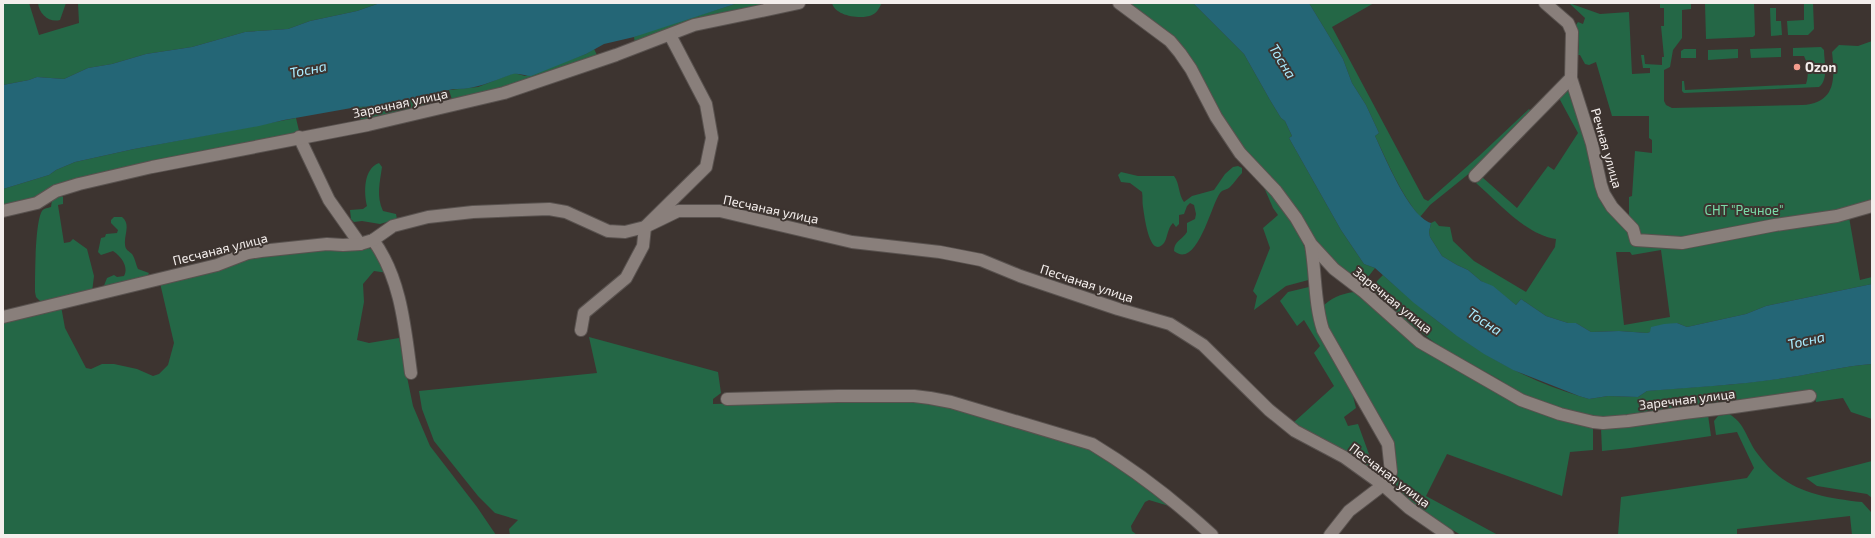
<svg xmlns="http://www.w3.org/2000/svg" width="1875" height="538" viewBox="0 0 1875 538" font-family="'Exo 2',sans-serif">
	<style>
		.green { fill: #246746; fill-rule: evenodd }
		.water { fill: #246676 }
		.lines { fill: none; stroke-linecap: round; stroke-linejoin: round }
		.minor-casing { stroke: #59524f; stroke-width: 14 }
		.minor { stroke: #897f7b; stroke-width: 12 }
		.poi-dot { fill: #f49d8d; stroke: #3d3430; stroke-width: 1.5 }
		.labels { text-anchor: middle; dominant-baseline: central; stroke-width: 4; stroke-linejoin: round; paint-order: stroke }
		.poi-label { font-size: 13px; font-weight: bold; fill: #f4eeec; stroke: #3d3430; text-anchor: start }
		.street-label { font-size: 13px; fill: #f4eeec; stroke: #3d3430 }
		.park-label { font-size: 13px; fill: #7bdba8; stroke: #3d3430 }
		.water-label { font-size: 14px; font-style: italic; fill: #aaecff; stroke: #3d3430 }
	</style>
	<rect width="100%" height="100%" fill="#3d3430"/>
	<g class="green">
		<path d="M3 3H29L39 35 79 23 78 3H380L357 11 310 21 288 29 245 32 192 47 146 54 112 64 88 68 64 79 37 77 29 80 3 85Z"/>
		<path d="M38 3H66L60 20C49 23 39 14 38 3Z"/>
		<path d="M738 3H782L635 44 634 37 646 32Z"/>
		<path d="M832 3H882C879 8 877 13 872 15 861 20 835 16 832 3Z"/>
		<path d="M1125 3H1193L1244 54 1270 100 1281 118 1285 121 1292 136 1289 138 1341 230 1364 264 1375 268 1368 277 1356 281 1335 263 1314 241 1238 146 1190 62Z"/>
		<path d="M1309 3H1374L1332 27 1424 199 1428 201 1479 156 1529 109 1530 110 1529 113 1471 172 1430 205 1420 217C1400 193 1388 163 1375 136L1379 133 1366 105 1352 83 1343 59Z"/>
		<path d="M1569 3 1600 14 1629 12 1632 74 1650 73V68H1643L1641 55H1644L1645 64 1662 65V57H1664L1661 26H1664V8H1660V3H1691V9L1682 10V38L1673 50 1670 67 1664 70V101L1666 105 1672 108 1802 105C1836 103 1835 79 1832 52L1839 45 1858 46 1872 41V211L1849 217 1860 280 1872 277V284L1766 306 1746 314 1687 327 1677 323 1647 333 1619 331 1591 332 1576 323H1568L1546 316 1521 299 1516 305 1493 287 1481 281 1468 270 1457 265 1442 256 1430 237 1429 232 1431 223 1435 221 1439 226 1450 227 1453 241 1474 261 1526 292 1555 247 1556 239C1526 235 1498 202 1476 183L1482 177 1517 208 1548 166 1554 170 1578 133 1559 98 1571 88 1606 189 1614 202 1629 219V197L1632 196 1635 151 1652 153V140L1649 138V116H1612L1596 62 1589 65 1585 64 1580 55H1578L1579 46 1576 25 1578 22 1583 24 1585 18ZM1661 250 1670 317 1624 325 1616 252H1630L1632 255Z"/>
		<path d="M1705 3H1754L1755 35 1753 37 1706 39Z"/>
		<path d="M1804 3H1813L1814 29 1808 35H1788L1787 21 1804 20Z"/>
		<path d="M1770 8H1776V21H1781L1782 35 1771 36Z"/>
		<path d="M1821 47 1824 50C1824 61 1829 79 1819 87L1684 93 1682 91V81H1684L1685 90 1806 84C1809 75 1808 64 1804 56H1793V48Z"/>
		<path d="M1781 48V57L1751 58 1750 49Z"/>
		<path d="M594 49 598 57 453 103 449 90 478 87 514 73 525 76 586 54Z"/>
		<path d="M1684 49H1696V58H1681V51Z"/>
		<path d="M1738 49V58L1708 60V50Z"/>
		<path d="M425 96 428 109 362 123 357 107 380 106Z"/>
		<path d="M296 118 300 135 42 197 3 208V189L49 175 56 170 75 162 134 149Z"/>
		<path d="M379 163 382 167C380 182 376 196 383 211L396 214 397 219 380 224 362 221 354 222 351 219 350 210 363 209 367 206C364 193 363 169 379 163Z"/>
		<path d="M1238 166 1242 168V173C1238 177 1234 183 1230 187 1227 190 1223 189 1220 193 1211 205 1197 270 1174 251 1174 241 1182 240 1187 232V223L1195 219 1196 214 1194 205 1190 203 1187 206 1184 214 1179 215V224L1176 227 1173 223C1167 229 1168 237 1164 243 1149 261 1144 212 1143 207 1142 202 1143 197 1142 192L1130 183 1121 182 1118 175 1121 172 1138 176H1174C1180 184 1178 194 1184 202L1192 196 1214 190 1225 174 1233 167Z"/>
		<path d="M1263 185C1290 214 1307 239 1312 279L1286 286 1254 310 1257 296 1253 291 1270 248 1263 228 1278 215 1273 208Z"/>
		<path d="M58 194 63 197V204L58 205 64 243 70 242 73 239 87 249 94 276 92 292 42 303 36 297 35 292C35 277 35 222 42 211 44 208 48 208 51 207L52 200Z"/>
		<path d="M114 217H122C131 224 124 235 125 244 125 250 129 251 132 254 135 258 136 265 138 269L149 273 145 280 103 288 107 278 114 275 117 277 124 276C129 267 121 256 113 251L101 255 98 252 101 238 105 237 106 234 117 233 118 230 111 223V220Z"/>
		<path d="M368 248 374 250 388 273 374 271 363 284 364 302 357 340 369 343 399 338 413 406 430 446 477 507 496 535H3V321L61 306 65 328 86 368 91 369 102 364H114L137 369 153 376 159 374 168 365 174 343 160 283 265 253Z"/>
		<path d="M1383 275C1443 329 1500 372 1579 396L1589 399 1608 396 1638 397 1647 391C1695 387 1743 385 1790 377 1818 373 1844 366 1872 364V419L1851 412 1843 398 1816 402 1814 391 1732 405 1605 419 1559 409 1519 395 1500 380 1439 346 1390 309 1374 290 1377 281Z"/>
		<path d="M1313 286 1351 388 1356 408 1344 417 1348 426 1358 424 1374 468 1370 469 1293 423 1334 386 1314 353 1320 346 1304 320 1297 326 1280 301 1288 292Z"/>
		<path d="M1354 292 1462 368 1593 427V450L1570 452 1562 496 1447 454 1426 496 1498 535H1461L1422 512 1404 496 1394 482 1391 448 1327 330 1321 308C1331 298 1340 294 1354 292Z"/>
		<path d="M589 337 718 372 721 393 713 399V404L914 399 951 404 1099 451 1176 511 1169 506 1149 500 1145 502 1131 526 1132 531 1137 535H510L509 529 518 520 495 513 478 496 434 441 422 409 419 391 597 373Z"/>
		<path d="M1729 414C1745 423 1746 438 1757 453 1784 491 1819 497 1862 502L1871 512 1872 535H1852L1850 516 1737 529V535H1618L1621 497 1747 478 1754 468 1737 432 1716 435 1714 421 1718 416Z"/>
		<path d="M1708 415 1711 436 1630 448 1602 451 1601 428Z"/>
		<path d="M1872 461V498L1867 494 1817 486 1806 478Z"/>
	</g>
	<g class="water">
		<path d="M380 3H738L634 37 604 44 586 54 531 76C525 76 518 73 513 74 492 81 476 90 453 89L380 106 357 107 284 120 259 126 134 149 75 162 56 170 49 175 3 189V85L29 80 37 77 64 79 88 68 112 64 146 54 192 47 245 32 288 29 310 21 357 11Z"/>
		<path d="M1193 3H1309L1343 59 1352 83 1366 105 1379 133 1375 136C1385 157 1409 216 1431 223L1429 232 1430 237 1442 256 1457 265 1468 270 1481 281 1493 286 1516 305 1521 299 1546 316 1568 323H1576L1591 332 1619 331 1647 333 1650 332 1651 327 1664 324 1677 323 1687 327 1746 314 1766 306 1872 284V364C1844 366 1818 373 1791 377 1743 385 1695 387 1647 391L1638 397 1608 396 1589 399 1579 396 1513 370 1484 354 1457 336 1414 303 1375 268 1364 264 1341 230 1289 138 1292 136 1285 121 1281 118 1270 100 1244 54Z"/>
	</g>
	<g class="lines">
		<defs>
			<g id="minor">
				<path d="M1119 3 1170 41 1180 53 1191 69 1216 117 1240 153 1276 191 1296 218 1311 244 1334 269 1364 292 1420 342 1521 400 1560 414 1593 422 1603 423 1628 421 1684 413 1734 407 1810 396"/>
				<path d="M1545 3 1568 23 1572 32 1571 78 1592 144 1601 185 1604 194 1612 207 1633 229 1636 240 1682 243 1775 225 1837 216 1872 206"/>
				<path d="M299 137 329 200 360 244"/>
				<path d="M1475 176 1571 78"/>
				<path d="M3 211 37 203 56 191 79 184 152 167 368 125 504 93 616 55 694 25 799 3"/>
				<path d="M373 240C401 278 405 328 411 373"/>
				<path d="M1311 245C1316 273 1314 303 1323 330L1388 444 1391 472 1383 485 1349 511 1330 535"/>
				<path d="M3 317 217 265 248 253 261 251 327 244 343 245 360 244 373 240 393 226 428 217 473 212 549 209 566 212 608 231 625 232 645 227 678 211H720L852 242 940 252 981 260 1020 276 1118 309 1170 324 1203 345 1269 410 1295 431 1344 457 1383 485 1409 508 1448 535"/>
				<path d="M581 330 584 313 626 278 643 246 645 227 706 167 712 138 706 104 670 35"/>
				<path d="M727 399 838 396H914L930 398 951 402 1092 444C1135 470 1175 501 1212 535"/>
			</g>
		</defs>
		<use href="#minor" class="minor-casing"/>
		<use href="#minor" class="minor"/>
	</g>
	<circle class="poi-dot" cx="1797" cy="67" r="4"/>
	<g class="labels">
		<g class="poi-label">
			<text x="1805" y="67">Ozon</text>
		</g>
		<g class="street-label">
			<text transform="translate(400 103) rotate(-12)">Заречная улица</text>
			<text transform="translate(1607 148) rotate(74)">Речная улица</text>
			<text transform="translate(771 209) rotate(12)">Песчаная улица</text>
			<text transform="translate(220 249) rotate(-14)">Песчаная улица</text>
			<text transform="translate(1087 283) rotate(18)">Песчаная улица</text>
			<text transform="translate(1393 300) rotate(39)">Заречная улица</text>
			<text transform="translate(1687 399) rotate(-7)">Заречная улица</text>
			<text transform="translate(1390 475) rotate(37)">Песчаная улица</text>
		</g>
		<g class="park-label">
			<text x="1744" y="210">СНТ "Речное"</text>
		</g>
		<g class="water-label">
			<text transform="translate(1283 61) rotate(58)">Тосна</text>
			<text transform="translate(308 69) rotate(-11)">Тосна</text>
			<text transform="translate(1485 321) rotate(33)">Тосна</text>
			<text transform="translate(1806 340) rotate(-13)">Тосна</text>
		</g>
	</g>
	<rect width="1875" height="538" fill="none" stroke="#f4eeec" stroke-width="8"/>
</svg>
